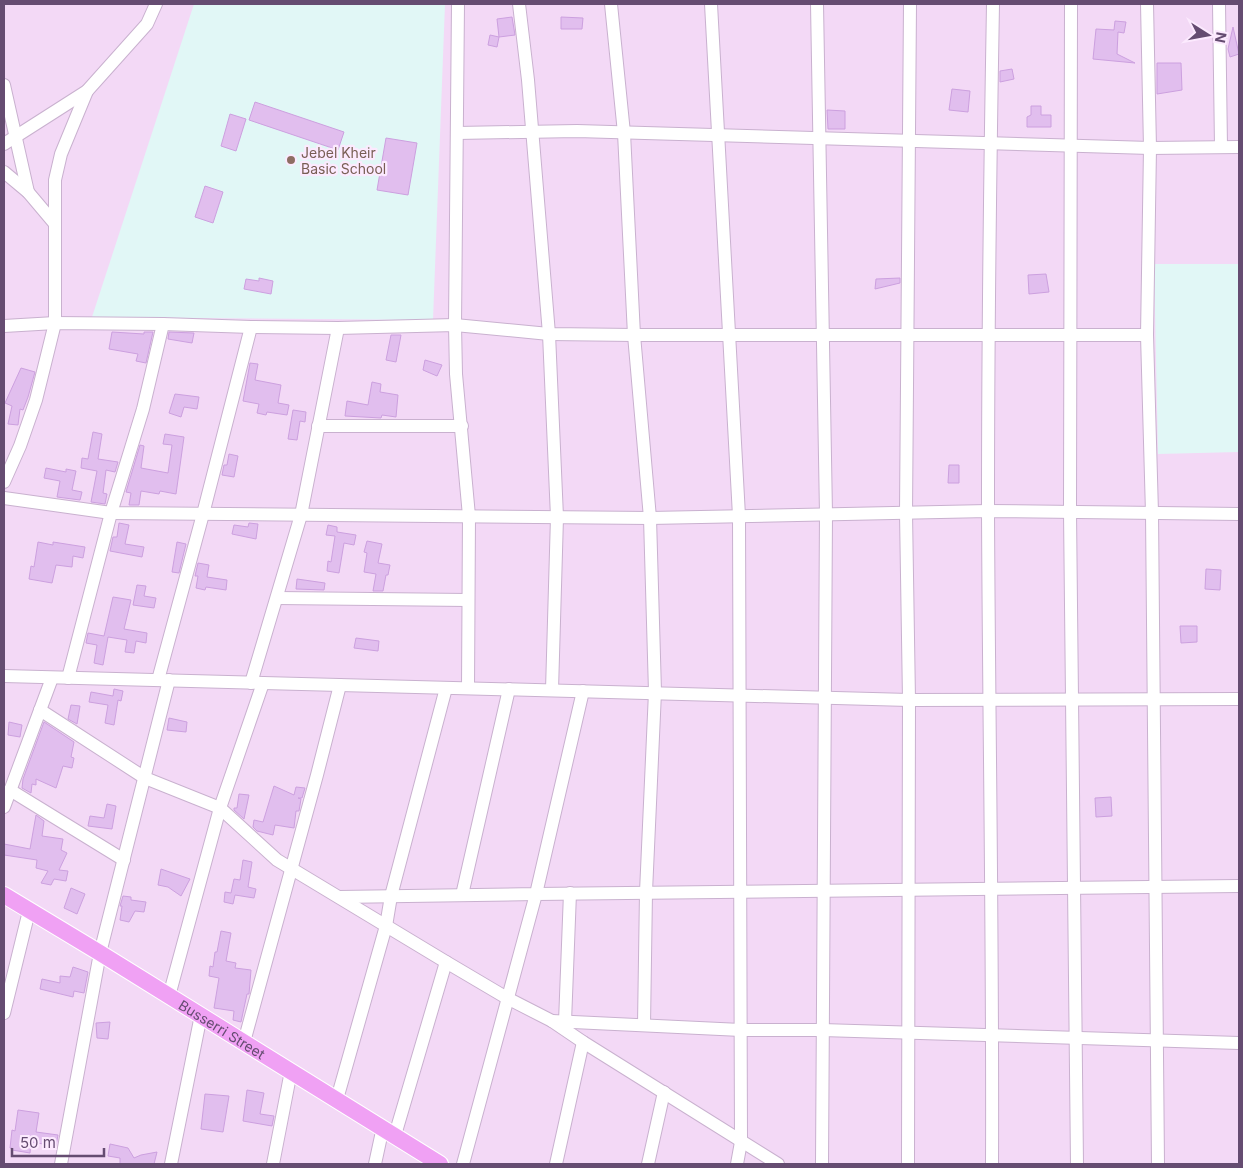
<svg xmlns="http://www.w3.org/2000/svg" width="1243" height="1168" viewBox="0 0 1243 1168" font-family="Inter,sans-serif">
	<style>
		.residential { fill: #f3d9f6 }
		.education { fill: #e1f7f6 }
		.building { fill: #e1beee; stroke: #cca0df }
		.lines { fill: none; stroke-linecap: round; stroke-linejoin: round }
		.minor-casing { stroke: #c9b1cf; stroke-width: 14 }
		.major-casing { stroke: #fff; stroke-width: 18 }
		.minor { stroke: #fff; stroke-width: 12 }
		.major { stroke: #f0a1f4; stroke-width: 16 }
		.education-dot { fill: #8d6e63; stroke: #fceafe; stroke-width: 2 }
		.labels { text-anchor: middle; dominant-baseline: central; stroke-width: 4.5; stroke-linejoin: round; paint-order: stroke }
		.education-label { font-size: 14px; fill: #785e54; stroke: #fceafe; text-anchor: start }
		.street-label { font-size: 14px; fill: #654c71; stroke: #fceafe }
	</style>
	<rect width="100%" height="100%" fill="#f9e4fa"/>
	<rect class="residential" x="4" y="4" width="1235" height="1160"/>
	<g class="education">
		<path d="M194 4H445L433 320 92 317Z"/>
		<path d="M1154 264H1239V452L1158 454Z"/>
	</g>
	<g class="building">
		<path d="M512 17 515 35 499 37 497 47 488 45 490 35 499 37 497 19Z"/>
		<path d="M561 17 583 18 582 29H561Z"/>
		<path d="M1115 21 1126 22 1124 33 1118 32 1117 54 1135 63 1093 59 1096 29 1114 30Z"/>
		<path d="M1233 27 1239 54 1230 57 1228 49Z"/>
		<path d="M1157 63H1181L1182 90 1157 94Z"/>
		<path d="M1012 69 1014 79 1000 82V71Z"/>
		<path d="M952 89 970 91 968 112 949 110Z"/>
		<path d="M255 102 344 132 338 150 249 120Z"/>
		<path d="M1031 106H1041V115H1051V127H1027V117L1031 115Z"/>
		<path d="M827 110 845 111V129H828Z"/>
		<path d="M230 114 246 119 236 151 221 146Z"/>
		<path d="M386 138 417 143 408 195 377 190Z"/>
		<path d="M205 186 223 192 213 223 195 217Z"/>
		<path d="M1046 274 1049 292 1029 294 1028 275Z"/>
		<path d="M259 278 273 281 271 294 244 289 246 279 259 281Z"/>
		<path d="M900 278V283L875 289 876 279Z"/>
		<path d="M112 332 144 334V332H153L146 363 136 361 138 354 109 349Z"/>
		<path d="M169 332 194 333 192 343 168 339Z"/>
		<path d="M391 335H401L396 362 386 360Z"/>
		<path d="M425 360 442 365 437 376 423 370Z"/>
		<path d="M250 363 258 364 255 380 281 385 278 403 289 405 287 415 267 412 266 415 257 413 259 404 243 401Z"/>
		<path d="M21 368 35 372 28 397 23 410 20 409 18 425 8 424 12 406 5 403Z"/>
		<path d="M372 382 381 384 380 392 398 395 396 417 382 415 381 418 345 416 347 401 368 405Z"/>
		<path d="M175 394 199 397 197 409 184 407 181 417 169 413Z"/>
		<path d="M293 410 306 412 305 422 300 421 297 440 288 439Z"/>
		<path d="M93 432 102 434 98 459 118 462 115 472 106 470 103 493 107 494 105 504 91 502 97 471 81 468 82 458 88 459Z"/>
		<path d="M165 434 184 437 176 494 160 491 159 494 141 491 139 505H129L131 493 126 492 140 445 144 446 141 468 168 473 172 445 163 444Z"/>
		<path d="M229 454 238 456 234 477 222 475 224 465H227Z"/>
		<path d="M949 465H959V483H948Z"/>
		<path d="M46 468 66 472V469L76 471 72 490 82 492 80 500 57 497 60 481 44 478Z"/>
		<path d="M119 523 129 525 125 544 144 547 142 557 110 551 113 537H117Z"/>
		<path d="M249 523 258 524 256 539 232 534 234 525 248 527Z"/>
		<path d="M328 525 337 527V532L356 535 354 545 344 543 339 573 327 571 328 561 331 562 335 536 326 535Z"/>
		<path d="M367 541 382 544 378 563 390 565 388 575H386L383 591H373L376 574 364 572 367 553 364 552Z"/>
		<path d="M38 542 53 545V542L85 547 83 558 73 556 72 567 56 565 52 583 29 579 31 566 34 567Z"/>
		<path d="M177 542 186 544 179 573 172 572Z"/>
		<path d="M198 563 209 565 207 577 227 580 226 590 206 587 205 590 196 588 198 576H195Z"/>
		<path d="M1206 569 1221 570 1220 590 1205 589Z"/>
		<path d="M297 579 325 583 324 590 296 589Z"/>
		<path d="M137 585 146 586 144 596 156 598 154 608 133 605Z"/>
		<path d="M113 597 131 600 124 629 147 633 146 643 136 641 134 653 125 652 127 640 108 637 103 665 94 663 97 645 86 643 88 633 104 636Z"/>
		<path d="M1180 626H1197V642L1181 643Z"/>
		<path d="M356 638 379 641 378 651 354 648Z"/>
		<path d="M114 689 123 691 121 701 118 700 114 725 105 723 108 705 89 702 91 692 113 696Z"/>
		<path d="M71 705 80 706 77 724 68 719Z"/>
		<path d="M169 718 187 722 186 732 167 730Z"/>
		<path d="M9 722 22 725 20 737 8 735Z"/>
		<path d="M44 722 74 742 71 757 74 758 72 768 63 766 56 788 36 779V785L32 784 31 793 22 788 23 779Z"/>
		<path d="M274 786 294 795 296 787 305 788 302 798H298L301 799 299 811H296L294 828 275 825 273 835 257 831 253 827 254 820 263 822Z"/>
		<path d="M239 794 249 795 244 819 234 810V808H237Z"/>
		<path d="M1111 797 1112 816 1096 817 1095 798Z"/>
		<path d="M107 804 116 806 112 829 88 826 90 816 104 818Z"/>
		<path d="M36 815 44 821 42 836 63 839 61 850 67 853 59 870 68 871 66 881 54 879 51 885 41 883 48 871 36 868 37 860 4 855V844L30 849Z"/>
		<path d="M243 860 252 862 248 887 256 889 254 898 235 895 233 904 224 902 225 892 231 893 234 879 240 880Z"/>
		<path d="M161 869 190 879 181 896 168 887 158 885Z"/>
		<path d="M71 888 85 894 77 914 64 908Z"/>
		<path d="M123 896 131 897V900L146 902 144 912 135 911 129 922 120 920 122 906H120Z"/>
		<path d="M221 931 231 933 226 961 236 963 235 968 251 970 249 994H247L241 1022 233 1020 234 1011 214 1008 219 978 209 976 210 966 213 967 215 952H217Z"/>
		<path d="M73 967 88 972 84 993 74 991 73 997 40 989 42 979 60 983V976L70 977Z"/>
		<path d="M110 1022 108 1039 97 1038 96 1023Z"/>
		<path d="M247 1090 264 1093 260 1114 274 1116 272 1126 243 1121Z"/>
		<path d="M205 1094 229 1096 223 1132 201 1129Z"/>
		<path d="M18 1110 39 1113 36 1132 58 1135 56 1146 31 1142 30 1153 12 1150V1148H10L12 1130 15 1131Z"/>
		<path d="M110 1144 128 1148 134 1158 141 1155 157 1152 154 1164H120V1158L108 1156Z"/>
	</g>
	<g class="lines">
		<defs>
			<g id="minor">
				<path d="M458 4 455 325 456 374 469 516 468 688"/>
				<path d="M519 4 528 80 549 334 557 517 552 690"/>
				<path d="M611 4 624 133 634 335 650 518 655 692 646 892 644 1025"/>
				<path d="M711 4 739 516 741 1142 737 1164"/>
				<path d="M817 4 826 514 822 1164"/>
				<path d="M1071 4 1070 512 1077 1164"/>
				<path d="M1147 4 1150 148 1147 335"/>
				<path d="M1219 4 1221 147"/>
				<path d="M4 85 28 192"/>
				<path d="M457 133 577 131 1150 148 1239 147"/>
				<path d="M4 144 87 91 147 24 156 4"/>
				<path d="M4 172 28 192 55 224"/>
				<path d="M4 326 55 323 163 324 251 327 338 328 455 325 549 334 634 335H1147L1152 513 1158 1164"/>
				<path d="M318 426H462"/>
				<path d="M4 482 20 446 36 400 55 323V180L61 154 87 91"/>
				<path d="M4 498 111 513 650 518 988 511 1239 514"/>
				<path d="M277 598 468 600"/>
				<path d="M4 676 909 700 1239 699"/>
				<path d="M68 678 111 513 143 409 163 324"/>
				<path d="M158 680 203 514 251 327"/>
				<path d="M251 683 301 515 338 328"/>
				<path d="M40 710 145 778 220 808 277 860 446 962 507 998 552 1021 583 1042 778 1164"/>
				<path d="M10 790 124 860"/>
				<path d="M4 807 52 678"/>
				<path d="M462 895 509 689"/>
				<path d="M339 897 536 894 583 691"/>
				<path d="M169 996 220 808 263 683"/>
				<path d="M4 1013 29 911"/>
				<path d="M552 1021 741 1030H822L1239 1043"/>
				<path d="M565 1022 570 893"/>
				<path d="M244 1042 317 775 340 685"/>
				<path d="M337 1099 386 926 391 896 446 688"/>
				<path d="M395 1135 446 962"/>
				<path d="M61 1164 100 953 169 680"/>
				<path d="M171 1164 201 1015"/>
				<path d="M273 1164 291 1071"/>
				<path d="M375 1164 383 1127"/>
				<path d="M463 1164 536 894 1239 886"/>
				<path d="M556 1164 583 1042"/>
				<path d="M648 1164 664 1092"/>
				<path d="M908 1164 909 700 906 513 910 4"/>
				<path d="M992 1164C993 947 989 729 988 511 988 342 990 173 993 4"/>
			</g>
			<g id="major">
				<path id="s1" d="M4 895 100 953 440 1164"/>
			</g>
		</defs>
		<use href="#minor" class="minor-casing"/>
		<use href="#major" class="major-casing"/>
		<use href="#minor" class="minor"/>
		<use href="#major" class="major"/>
	</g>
	<circle class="education-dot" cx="291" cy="160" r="5"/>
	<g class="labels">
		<g class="education-label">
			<text x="301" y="152">Jebel Kheir<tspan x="301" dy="16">Basic School</tspan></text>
		</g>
		<g class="street-label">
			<text stroke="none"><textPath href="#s1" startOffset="256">Busserri Street</textPath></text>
		</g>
	</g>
	<rect width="1243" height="1168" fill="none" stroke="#654c71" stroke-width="10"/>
	<g transform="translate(1208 35) rotate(101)" stroke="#fceafe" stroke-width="4" paint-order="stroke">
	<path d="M0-4L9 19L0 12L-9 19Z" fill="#654c71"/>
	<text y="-8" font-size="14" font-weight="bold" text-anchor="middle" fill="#654c71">N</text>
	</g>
	<path d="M12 1148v8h92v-8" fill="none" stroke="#654c71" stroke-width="2.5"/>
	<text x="20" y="1148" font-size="15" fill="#654c71" stroke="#fceafe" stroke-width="4" paint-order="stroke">50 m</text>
</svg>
